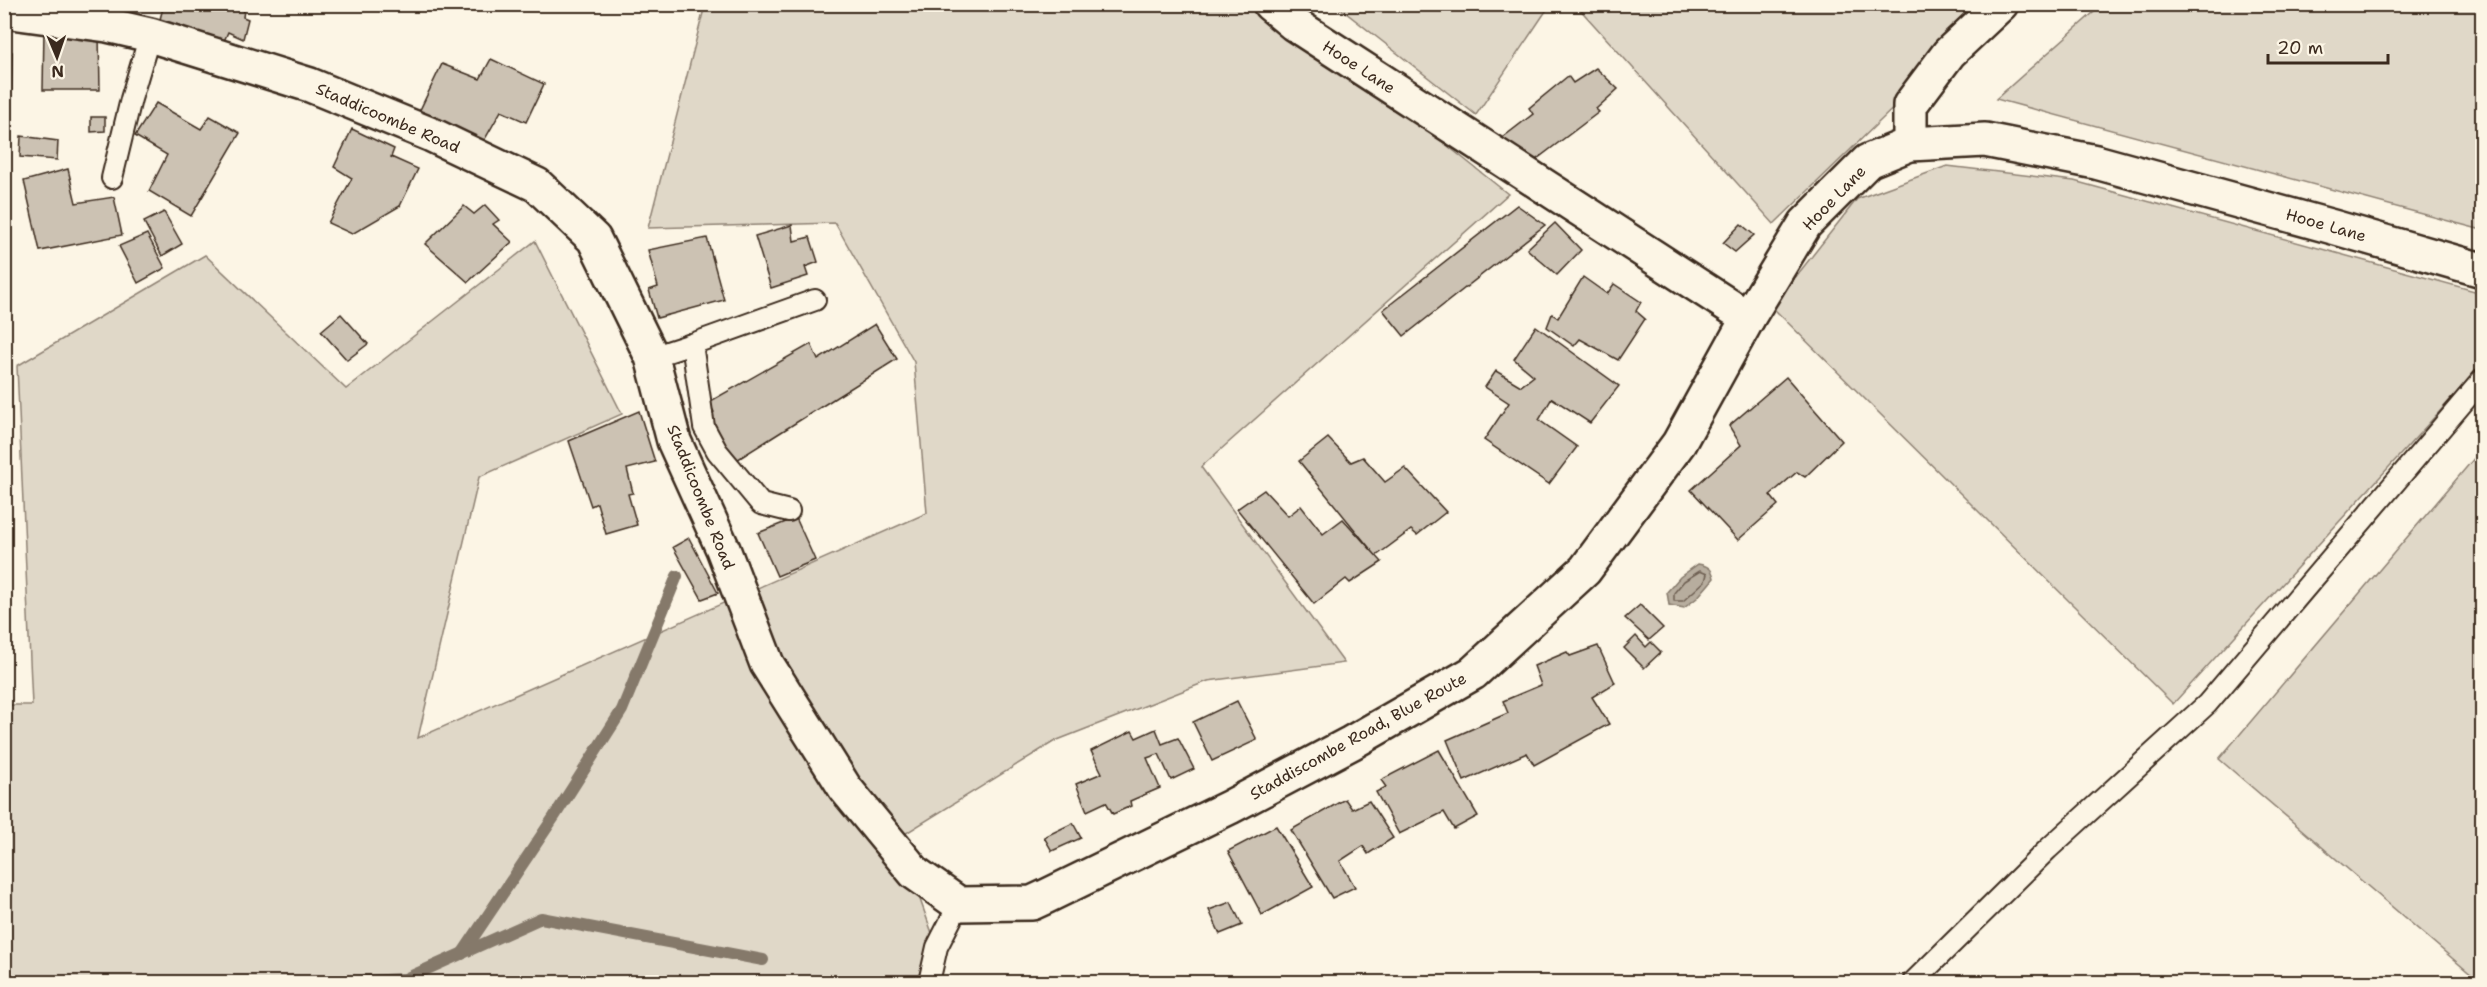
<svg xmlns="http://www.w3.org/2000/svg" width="2487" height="987" viewBox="0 0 2487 987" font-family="'Shantell Sans',sans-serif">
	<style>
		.green { fill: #e0d8c8; stroke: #8e8173; stroke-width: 1.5 }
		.water { fill: #b7ad9e; stroke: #85796b; stroke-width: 1.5 }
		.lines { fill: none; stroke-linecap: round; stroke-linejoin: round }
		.shore { stroke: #6d5e51; stroke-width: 1.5 }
		.stream { stroke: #85796b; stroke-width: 12 }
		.building { fill: #ccc2b3; stroke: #3b2a1e; stroke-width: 1.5 }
		.service-casing { stroke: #3b2a1e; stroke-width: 24 }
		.minor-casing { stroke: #3b2a1e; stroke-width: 38 }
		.service { stroke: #fcf5e5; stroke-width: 20 }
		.minor { stroke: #fcf5e5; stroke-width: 33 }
		.labels { text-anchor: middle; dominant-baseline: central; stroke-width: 4.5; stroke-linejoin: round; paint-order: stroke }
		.street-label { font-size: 16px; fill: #3b2a1e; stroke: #fcf5e5 }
	</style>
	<rect width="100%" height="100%" fill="#fcf5e5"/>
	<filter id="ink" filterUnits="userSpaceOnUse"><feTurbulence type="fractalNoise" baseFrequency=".0167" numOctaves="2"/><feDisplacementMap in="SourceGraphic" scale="12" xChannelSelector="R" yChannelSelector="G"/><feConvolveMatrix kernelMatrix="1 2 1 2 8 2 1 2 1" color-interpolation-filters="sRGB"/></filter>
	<g filter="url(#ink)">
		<g class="green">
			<path d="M705 5H1271L1508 194 1201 467 1344 663 1208 681 1055 741 898 838 937 947V982H5V705H32L17 366 205 255 346 389 535 241 622 414 479 477 418 738 927 513 914 362 835 223 648 228Z"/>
			<path d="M1336 5H1550L1476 115Z"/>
			<path d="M1576 5H2016L1949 54 1774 224Z"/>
			<path d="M2102 5H2482V230L1996 99Z"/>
			<path d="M1947 166 2074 181 2482 293V365L2173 704 1772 307 1857 199Z"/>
			<path d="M2482 449V982H2480L2219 759Z"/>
		</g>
		<path class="water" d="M1698 564C1708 566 1712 568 1714 578L1697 598 1684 608 1669 605 1667 592 1680 577Z"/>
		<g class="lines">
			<path class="shore" d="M1700 571 1707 574 1705 581 1683 601H1674V593L1684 581Z"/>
			<g class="stream">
				<path d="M462 954 554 817 622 710 677 576"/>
				<path d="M343 982 405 979 541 918 763 960"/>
			</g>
		</g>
		<g class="building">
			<path d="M164 4H232L244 10 243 17 248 19 243 39 228 32 224 41 159 23Z"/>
			<path d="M44 29 99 35 100 90H43Z"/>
			<path d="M4 52H12L11 114H4Z"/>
			<path d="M491 59 544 84 526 122 501 111 481 146 419 112 442 64 480 79Z"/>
			<path d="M1596 68 1618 89 1596 109 1599 112 1525 168 1498 141 1533 114 1529 108 1568 76 1573 83Z"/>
			<path d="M156 103 201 129 210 116 240 133 191 216 149 191 167 155 135 136Z"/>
			<path d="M91 117H105V131L91 132Z"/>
			<path d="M352 129 394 149 391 157 418 169 400 206 352 234 328 223 352 178 334 167Z"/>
			<path d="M21 136 58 141 57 160 20 157Z"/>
			<path d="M68 169 76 203 114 197 122 235 40 251 24 181Z"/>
			<path d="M485 205 499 220 493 224 512 242 468 282 425 244 464 206 474 214Z"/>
			<path d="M1517 205 1545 225 1404 336 1383 310Z"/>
			<path d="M164 212 182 244 162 256 144 222Z"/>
			<path d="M1555 223 1581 250 1557 275 1527 249Z"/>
			<path d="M1741 224 1754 235 1735 252 1723 243Z"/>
			<path d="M792 225 794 241 810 237 818 262 805 267 808 276 771 288 755 236Z"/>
			<path d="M147 234 165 268 138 283 119 246Z"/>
			<path d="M707 238 724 300 657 318 649 290 658 287 648 250Z"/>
			<path d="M1583 277 1607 294 1614 284 1641 302 1636 311 1645 319 1618 360 1580 339 1574 346 1547 327 1552 314 1558 318Z"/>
			<path d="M341 314 368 344 347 360 321 331Z"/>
			<path d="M875 324 897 359 732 463 703 422 714 412 709 402 811 344 818 360Z"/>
			<path d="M1536 326 1619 386 1590 423 1552 398 1539 420 1577 447 1549 484 1484 440 1509 403 1485 387 1496 371 1521 386 1534 376 1514 359Z"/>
			<path d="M1786 377 1842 441 1805 477 1797 472 1770 495 1778 505 1738 540 1691 490 1741 445 1729 426Z"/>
			<path d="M639 411 655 462 627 469 633 493 628 494 637 525 606 534 597 503 591 506 569 441Z"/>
			<path d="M1328 438 1351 462 1363 457 1385 482 1405 468 1446 512 1417 535 1411 530 1376 556 1299 461Z"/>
			<path d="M1264 490 1288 516 1301 506 1323 534 1343 519 1382 562 1350 583 1346 579 1314 604 1237 509Z"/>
			<path d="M796 518 815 560 777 576 758 533Z"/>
			<path d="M689 538 718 593 702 599 673 547Z"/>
			<path d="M1640 605 1663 628 1649 640 1625 618Z"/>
			<path d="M1636 636 1646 647 1651 642 1661 652 1644 668 1624 648Z"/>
			<path d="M1598 646 1615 683 1592 697 1609 724 1534 765 1527 753 1464 781 1447 740 1508 713 1503 701 1541 685 1534 666 1567 652 1570 656Z"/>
			<path d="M1237 701 1257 740 1212 761 1193 722Z"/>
			<path d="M1156 729 1162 744 1178 738 1194 769 1171 780 1159 754 1147 758 1160 788 1130 801 1131 806 1113 814 1106 802 1087 811 1076 784 1102 773 1091 751 1132 731 1136 738Z"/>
			<path d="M1439 750 1478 816 1454 829 1444 812 1399 834 1376 792 1386 787 1381 780Z"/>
			<path d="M1345 799 1352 809 1369 801 1393 838 1368 854 1363 846 1340 861 1355 887 1332 898 1291 830Z"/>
			<path d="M1073 823 1081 838 1052 851 1044 837Z"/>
			<path d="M1276 826 1313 887 1262 915 1228 851Z"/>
			<path d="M1231 902 1242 925 1220 934 1209 910Z"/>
		</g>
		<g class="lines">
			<defs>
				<g id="service">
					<path d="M112 178 131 99 150 35"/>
					<path d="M692 344 704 427 717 451 761 504 789 511"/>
					<path d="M652 357 692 344 815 300"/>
					<path d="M929 982 937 947 959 904"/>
					<path d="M1913 982 2048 849 2207 704 2482 380"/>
				</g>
				<g id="minor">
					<path d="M1270 4 1294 24 1748 318"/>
					<path d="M4 11 107 25 150 35 310 85 432 135 537 185 594 239 652 357 674 441 723 549 767 664 845 788 915 873 959 904 1032 903 1045 897 1230 807 1351 743 1473 673 1585 570 1679 443 1748 318 1805 224 1868 161 1910 144 1985 140 2096 162 2333 227 2482 270"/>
					<path d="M1910 144V105L1949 53 2001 4"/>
				</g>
			</defs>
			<use href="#service" class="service-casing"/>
			<use href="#minor" class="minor-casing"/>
			<use href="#service" class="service"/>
			<use href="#minor" class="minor"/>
		</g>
	</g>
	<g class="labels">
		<g class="street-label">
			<text transform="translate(1359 67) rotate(33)">Hooe Lane</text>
			<text transform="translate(388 118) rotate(23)">Staddicoombe Road</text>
			<text transform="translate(1834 198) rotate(-46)">Hooe Lane</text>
			<text transform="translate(2326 225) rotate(16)">Hooe Lane</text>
			<text transform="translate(701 497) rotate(68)">Staddicoombe Road</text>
			<text transform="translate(1358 736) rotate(-29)">Staddiscombe Road, Blue Route</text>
		</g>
	</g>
	<rect width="2487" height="987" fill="none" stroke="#fcf5e5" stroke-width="24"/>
	<rect x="12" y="12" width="2463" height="963" fill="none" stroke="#3b2a1e" stroke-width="2" filter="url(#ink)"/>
	<g transform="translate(57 57) rotate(178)" stroke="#fcf5e5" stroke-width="4.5" paint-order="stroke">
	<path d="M0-4.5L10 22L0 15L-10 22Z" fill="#3b2a1e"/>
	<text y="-9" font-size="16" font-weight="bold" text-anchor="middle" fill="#3b2a1e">N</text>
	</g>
	<path d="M2268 54v9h120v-9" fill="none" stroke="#3b2a1e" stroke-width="3"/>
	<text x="2277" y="54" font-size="18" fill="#3b2a1e" stroke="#fcf5e5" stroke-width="4.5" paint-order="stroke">20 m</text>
</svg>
